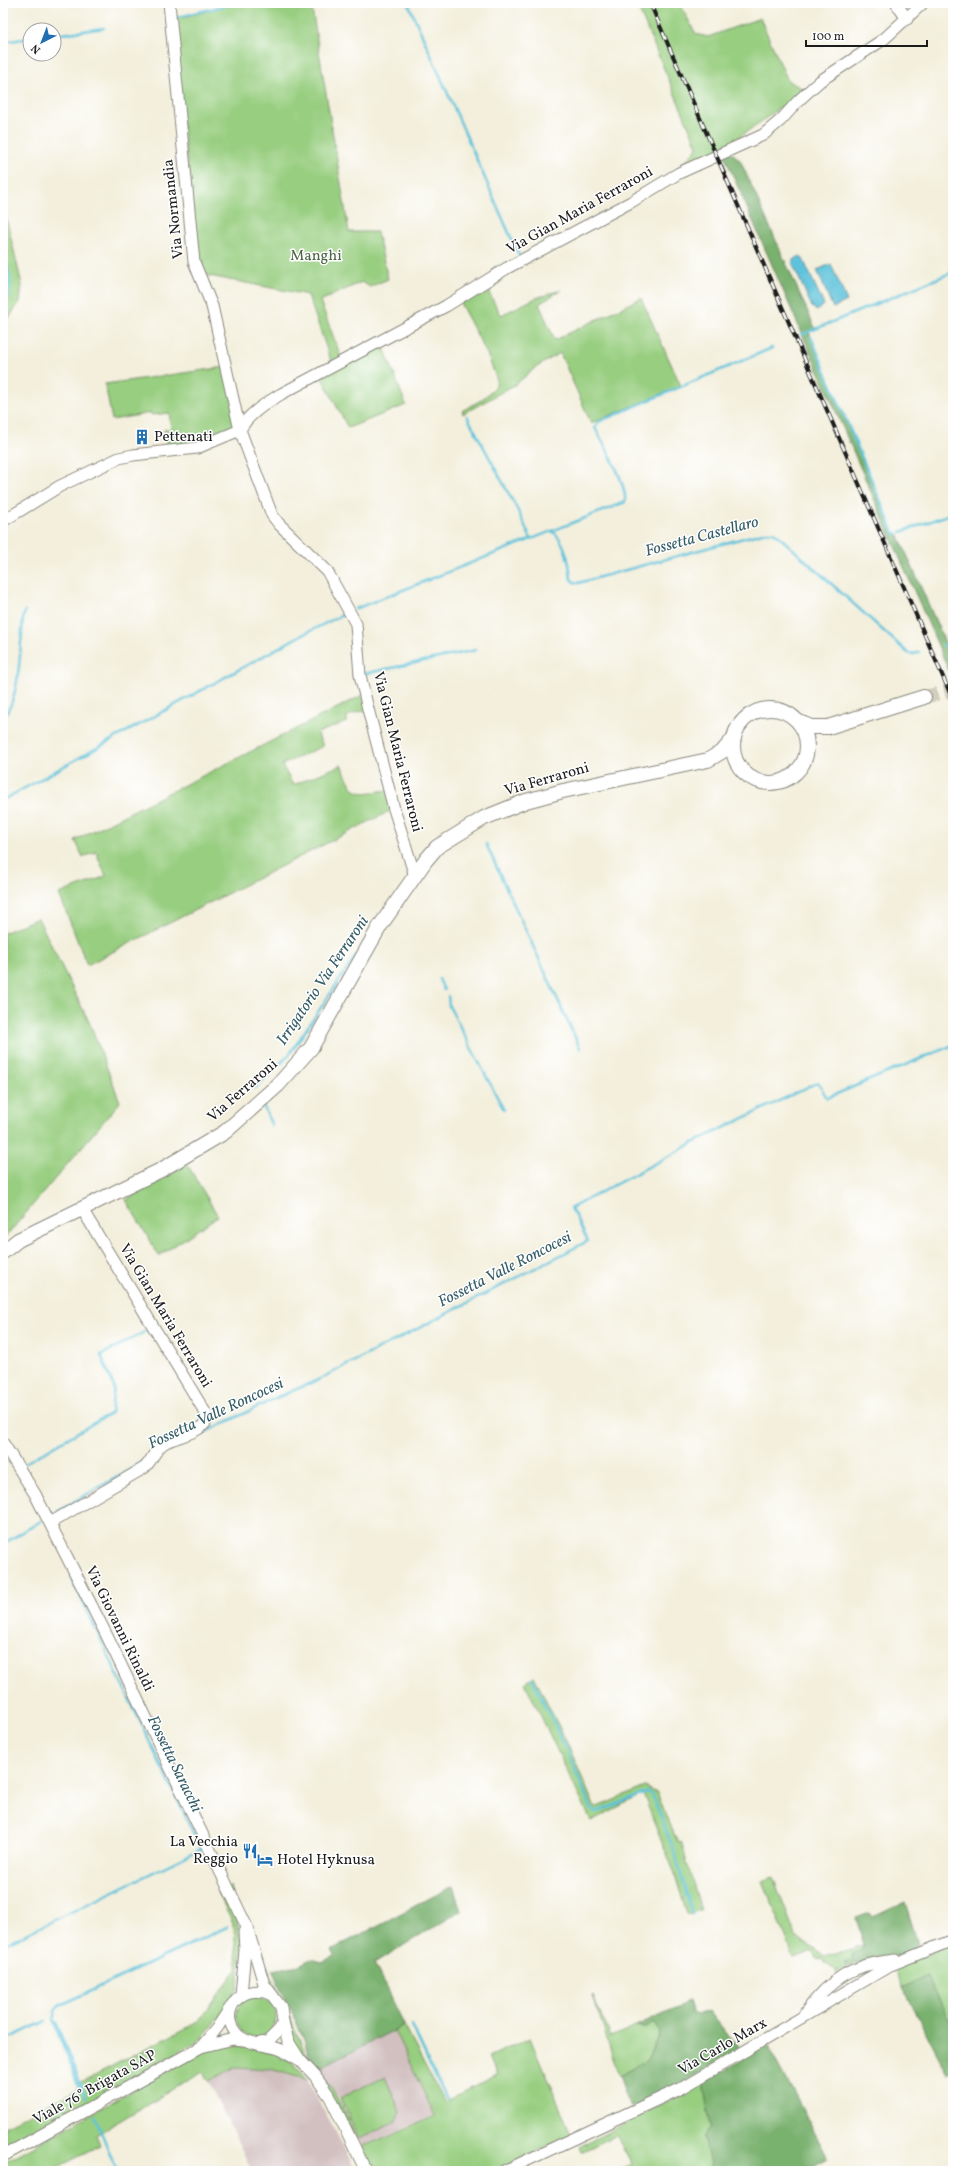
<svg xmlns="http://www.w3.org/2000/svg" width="956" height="2174" viewBox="0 0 956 2174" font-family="Vollkorn,serif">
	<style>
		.industrial { fill: #d2bfc0 }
		.green { fill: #97ce7f; stroke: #5a754e }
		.forest { fill: #79b16e; stroke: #4a6645 }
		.water { fill: #5dc2db; stroke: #3c6f7c }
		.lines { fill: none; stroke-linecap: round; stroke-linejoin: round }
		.stream { stroke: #5dc2db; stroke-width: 2.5 }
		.major-tunnel { stroke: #d3cfbf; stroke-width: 14; stroke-dasharray: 14 7; stroke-linecap: butt }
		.minor-casing { stroke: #88867c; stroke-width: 13 }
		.major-casing { stroke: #88867c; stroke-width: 16 }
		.minor { stroke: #fff; stroke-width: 11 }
		.major { stroke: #fff; stroke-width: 14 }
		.rail-casing { stroke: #1c1c1c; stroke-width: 4 }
		.rail { stroke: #fff; stroke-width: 2.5; stroke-dasharray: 8; stroke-linecap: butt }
		.labels { text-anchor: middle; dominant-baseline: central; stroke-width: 3; stroke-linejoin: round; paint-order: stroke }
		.street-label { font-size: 15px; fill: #1c1c1c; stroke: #fff }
		.park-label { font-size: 15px; fill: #4d6344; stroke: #fff }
		.poi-label { font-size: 15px; fill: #1c1c1c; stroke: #fff; text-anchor: start }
		.water-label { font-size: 16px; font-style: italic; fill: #365e68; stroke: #fff }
	</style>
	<rect width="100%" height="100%" fill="#fff"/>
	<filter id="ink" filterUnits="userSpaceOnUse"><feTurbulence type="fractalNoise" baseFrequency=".025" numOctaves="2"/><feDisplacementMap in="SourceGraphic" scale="8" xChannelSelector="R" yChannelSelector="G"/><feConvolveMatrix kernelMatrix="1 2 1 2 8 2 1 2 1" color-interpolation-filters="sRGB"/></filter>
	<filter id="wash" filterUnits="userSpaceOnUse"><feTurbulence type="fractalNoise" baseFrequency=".012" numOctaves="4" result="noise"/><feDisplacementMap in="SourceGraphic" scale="16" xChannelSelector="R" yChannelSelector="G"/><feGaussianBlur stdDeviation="0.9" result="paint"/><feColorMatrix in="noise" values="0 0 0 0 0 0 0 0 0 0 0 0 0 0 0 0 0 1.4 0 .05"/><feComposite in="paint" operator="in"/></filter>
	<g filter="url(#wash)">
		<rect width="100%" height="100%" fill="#f3efdc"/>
		<g class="industrial">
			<path d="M394 2030 434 2115 362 2146 339 2098 319 2068Z"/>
			<path d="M234 2067 270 2069 308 2081 356 2171H252L208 2081Z"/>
		</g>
		<g class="green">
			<path d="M235 3H311L349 232H377L388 279 370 287 362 282 320 301 343 362 381 340 406 405 348 428 320 374 333 367 308 295 199 274 171 19 188 16Z"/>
			<path d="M636 3H682V8L696 34 708 37 760 18 788 81 805 90 724 148 683 168 681 165 695 151 697 146Z"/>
			<path d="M3 204 22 285 20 302 3 326Z"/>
			<path d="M499 273 502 280 490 290V295L501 315 536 298 561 290 539 304 555 340 641 298 681 386 591 423 560 353 535 368 516 384 463 414 462 411 481 400 495 388 497 380 487 354 458 299Z"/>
			<path d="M226 367 240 430 167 452 164 430 171 429 169 413 152 415 151 413 112 420 105 384Z"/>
			<path d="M365 694 368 709 347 716V722L317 733 323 746 282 765 293 785 341 765C357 798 353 794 389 790L394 809 87 965 59 894 106 876 96 852 83 857 75 840Z"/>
			<path d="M38 918 91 1026 120 1102 3 1240V933Z"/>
			<path d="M187 1164 218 1216 159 1256 126 1200Z"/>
			<path d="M534 1676 569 1747 595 1808 645 1787 657 1793 678 1843 681 1842 682 1845 701 1910 687 1914 674 1872 643 1794 591 1821 525 1683Z"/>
			<path d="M773 1877 796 1937 826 1955 836 1954 864 1945 847 1968 836 1974 834 1969 824 1962 823 1958 817 1959 813 1951 794 1958 763 1881Z"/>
			<path d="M230 1886 242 1945 238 1988 225 2010 202 2039 3 2150V2127L78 2089 77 2084 194 2024 201 2018 237 1969 234 1926 218 1892Z"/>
			<path d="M953 1944V2025L926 1976 903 1988 894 1967Z"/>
			<path d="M258 1946 270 1976 273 1979 306 2054 332 2088 357 2138 355 2139 295 2047 268 1986Z"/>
			<path d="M593 1996 611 2037 636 2026 646 2028 655 2023 660 2032 647 2060 619 2076Z"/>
			<circle cx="256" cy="2017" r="20"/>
			<path d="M404 2025 444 2102 497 2075 489 2057 530 2038 572 2136 494 2171H368L357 2149 435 2116 394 2030Z"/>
			<path d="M227 2045 276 2052 291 2061 308 2080 270 2069 235 2067 208 2081 203 2071 96 2135 100 2146 50 2171H3V2163L202 2052Z"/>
			<path d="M385 2077 401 2112 396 2121 359 2138 340 2098Z"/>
			<path d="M703 2083 711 2127 703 2136 712 2171H616L632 2164 616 2135 581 2152 579 2147Z"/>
		</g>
		<g class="forest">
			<path d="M731 152 740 160 815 328 809 332 894 533 898 534 953 661V680L724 155Z"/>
			<path d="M453 1886 461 1911 374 1963 404 2025 319 2068 308 2053 304 2039 272 1970 299 1965 311 1959 322 1962 334 1956 331 1950Z"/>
			<path d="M905 1902 918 1944 908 1953 847 1968 844 1963 853 1959 851 1954 860 1951 864 1945 856 1918 870 1913 873 1917Z"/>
			<path d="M926 1976 953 2025V2072L948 2075 903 1988Z"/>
			<path d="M688 2002 691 2012 696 2015 709 2011 740 2050 678 2086 631 2108 619 2076 647 2060 660 2032 655 2023 646 2028 636 2026Z"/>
			<path d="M768 2044 828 2158 804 2171H712L703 2136 711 2127 703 2083Z"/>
		</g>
		<g class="water">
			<path d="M800 256 803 259 824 305 817 311 812 307 793 265V260Z"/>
			<path d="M831 264 847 301 833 308 817 270Z"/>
		</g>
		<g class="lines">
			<g class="stream">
				<path d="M408 3 520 258"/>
				<path d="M174 18 235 3"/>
				<path d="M54 35 104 28"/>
				<path d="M3 42 30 38"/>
				<path d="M3 251C8 270 16 287 3 304"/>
				<path d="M801 335 953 272"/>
				<path d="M811 337 894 533 898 534"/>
				<path d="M467 416 517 509 531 539"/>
				<path d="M552 531C565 539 570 565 571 579L574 582 578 583 766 532H774L908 653 914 654 919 652"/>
				<path d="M901 532 953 513"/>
				<path d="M355 609 625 502C628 485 604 444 595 428L598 422 772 348"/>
				<path d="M943 645 953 648"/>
				<path d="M363 674 476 650"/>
				<path d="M3 720C18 698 19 668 21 642 23 631 21 622 25 611"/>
				<path d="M3 800 296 638 346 613"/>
				<path d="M486 844 580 1048"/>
				<path d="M439 979 444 990"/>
				<path d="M448 996 449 1006 504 1110"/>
				<path d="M255 1088 289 1055 357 954"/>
				<path d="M263 1105 272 1126"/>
				<path d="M158 1455 278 1397 318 1380 588 1241 571 1208 697 1141 818 1082 827 1098 953 1045"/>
				<path d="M25 1463 111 1413 114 1387 101 1355 150 1329"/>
				<path d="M58 1511 145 1461"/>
				<path d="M3 1544 41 1521"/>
				<path d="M532 1678 566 1748 592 1810 597 1812 648 1792 652 1794 675 1853 692 1914"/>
				<path d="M3 1945 201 1849 71 1577"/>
				<path d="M56 2023 86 2098"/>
				<path d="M412 2026 446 2099"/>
				<path d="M3 2041 46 2021"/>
				<path d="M80 2091 53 2020 55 2011 59 2006 227 1927"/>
				<path d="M95 2117 117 2171"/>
			</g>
		</g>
	</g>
	<g filter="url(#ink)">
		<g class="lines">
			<path class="major-tunnel" d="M924 697 953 690"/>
			<defs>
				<g id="minor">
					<path d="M169 3 194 262 212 306 240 430 272 515 279 524 327 571 356 624 360 675 368 709 394 809 415 876"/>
					<path d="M896 3 907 19"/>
					<path d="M3 521 60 486 119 458 133 455 197 448 240 430C248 414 265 404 281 394L446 306 507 268 631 202 679 173 763 135 781 120 799 100 820 81 884 39 923 3"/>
					<path d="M3 1443 35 1494 106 1634 247 1927 264 1984 281 2007 283 2022 280 2029 268 2041 260 2043"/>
					<path d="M50 1523 144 1468C153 1461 154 1448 166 1442 178 1436 205 1432 208 1417L82 1209"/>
					<path d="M241 1995 245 1950 244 1932"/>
					<path d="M272 1995C243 1980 214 2013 239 2036 247 2044 267 2045 279 2049 285 2051 292 2056 298 2059"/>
					<path d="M805 2013C830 1979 852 1964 895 1960"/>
					<path d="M283 2022 288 2041 300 2060 315 2076 330 2097 366 2171"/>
					<path d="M201 2047 217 2028 230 2008"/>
					<path d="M3 2156 201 2047 233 2039 244 2040"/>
					<path d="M504 2171 682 2088 891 1965 953 1940"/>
				</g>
				<g id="major">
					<circle cx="770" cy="746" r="37"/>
					<path d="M799 722 811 727H828L924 697"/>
					<path d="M3 1252 18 1240 161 1170 225 1132 278 1085 311 1048 380 926 426 860 437 847 484 818 526 801 563 791 708 760 723 751 734 738"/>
				</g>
			</defs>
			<use href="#minor" class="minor-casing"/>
			<use href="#major" class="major-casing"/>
			<use href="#minor" class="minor"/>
			<use href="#major" class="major"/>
			<defs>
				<path id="rail" d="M650 3 953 700"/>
			</defs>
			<use href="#rail" class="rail-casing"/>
			<use href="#rail" class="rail"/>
		</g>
	</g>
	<defs>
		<symbol id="building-bare" viewBox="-9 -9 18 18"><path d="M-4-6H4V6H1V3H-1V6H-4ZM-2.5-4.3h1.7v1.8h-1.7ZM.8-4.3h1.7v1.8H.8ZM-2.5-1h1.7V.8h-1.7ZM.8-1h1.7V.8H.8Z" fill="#1f6fb2" stroke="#fff" stroke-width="2.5" paint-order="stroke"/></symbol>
		<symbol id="restaurant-bare" viewBox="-9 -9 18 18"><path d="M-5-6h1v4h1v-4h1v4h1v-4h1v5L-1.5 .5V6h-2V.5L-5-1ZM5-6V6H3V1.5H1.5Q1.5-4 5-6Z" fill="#1f6fb2" stroke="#fff" stroke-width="2.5" paint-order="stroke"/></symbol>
		<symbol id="hotel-bare" viewBox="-9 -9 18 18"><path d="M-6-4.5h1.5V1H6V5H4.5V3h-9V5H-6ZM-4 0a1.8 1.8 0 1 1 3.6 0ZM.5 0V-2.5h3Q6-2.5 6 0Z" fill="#1f6fb2" stroke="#fff" stroke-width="2.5" paint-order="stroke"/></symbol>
	</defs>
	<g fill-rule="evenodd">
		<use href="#building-bare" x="131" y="426" width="22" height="22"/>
		<use href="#restaurant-bare" x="239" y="1840" width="22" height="22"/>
		<use href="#hotel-bare" x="254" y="1849" width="22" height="22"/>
	</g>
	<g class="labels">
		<g class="street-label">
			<text transform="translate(174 209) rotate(-96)">Via Normandia</text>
			<text transform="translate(580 211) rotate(-29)">Via Gian Maria Ferraroni</text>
			<text transform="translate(397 752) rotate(76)">Via Gian Maria Ferraroni</text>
			<text transform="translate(547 780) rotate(-16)">Via Ferraroni</text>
			<text transform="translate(243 1091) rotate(-41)">Via Ferraroni</text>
			<text transform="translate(165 1316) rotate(59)">Via Gian Maria Ferraroni</text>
			<text transform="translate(119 1629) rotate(64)">Via Giovanni Rinaldi</text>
			<text transform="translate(723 2047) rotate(-30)">Via Carlo Marx</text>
			<text transform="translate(95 2088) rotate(-29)">Viale 76° Brigata SAP</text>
		</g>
		<g class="park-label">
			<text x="316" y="256">Manghi</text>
		</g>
		<g class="poi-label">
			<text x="154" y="437">Pettenati</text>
			<text x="238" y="1842" text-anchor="end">La Vecchia<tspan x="238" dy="17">Reggio</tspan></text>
			<text x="277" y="1860">Hotel Hyknusa</text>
		</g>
		<g class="water-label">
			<text transform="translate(702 537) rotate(-15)">Fossetta Castellaro</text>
			<text transform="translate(323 981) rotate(-56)">Irrigatorio Via Ferraroni</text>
			<text transform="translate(505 1270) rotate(-27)">Fossetta Valle Roncocesi</text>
			<text transform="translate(216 1414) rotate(-25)">Fossetta Valle Roncocesi</text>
			<text transform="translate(174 1764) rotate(64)">Fossetta Saracchi</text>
		</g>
	</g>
	<rect width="956" height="2174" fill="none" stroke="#fff" stroke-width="16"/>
	<g transform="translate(42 42) rotate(222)"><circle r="19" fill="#ffffff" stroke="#a4a4a4"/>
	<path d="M0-3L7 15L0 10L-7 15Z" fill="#1f6fb2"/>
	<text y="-6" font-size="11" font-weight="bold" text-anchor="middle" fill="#1c1c1c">N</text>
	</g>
	<path d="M806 40v6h121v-6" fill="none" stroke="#1c1c1c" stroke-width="2"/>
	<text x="812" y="40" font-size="12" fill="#1c1c1c" stroke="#ffffff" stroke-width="3" paint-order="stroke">100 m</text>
</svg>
